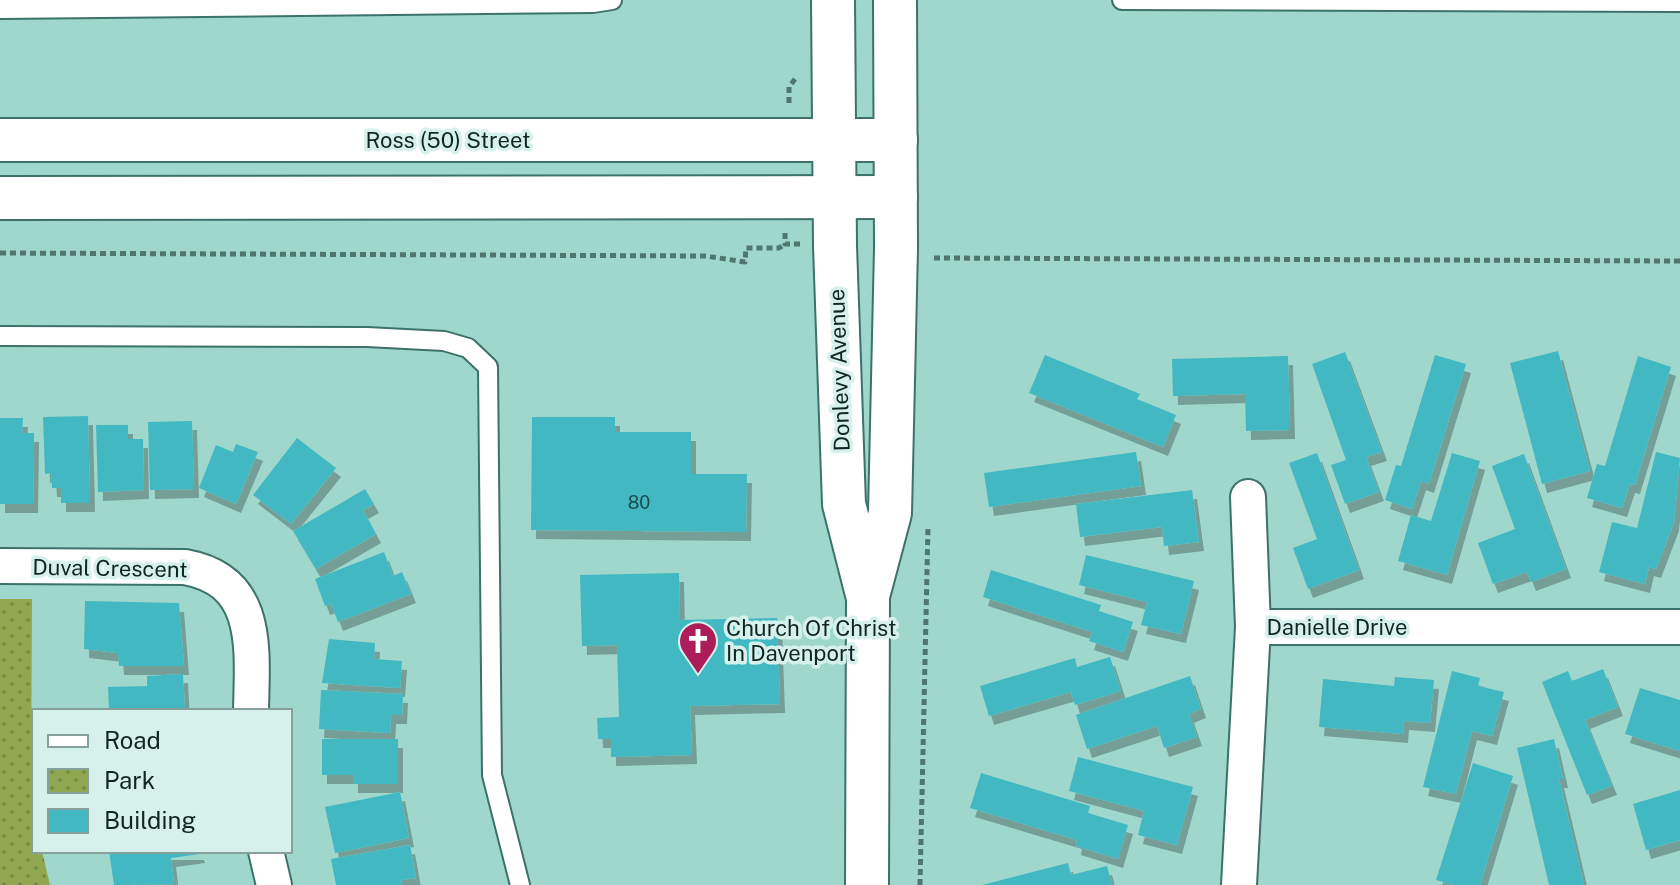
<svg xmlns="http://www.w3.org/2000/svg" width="1680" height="885" viewBox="0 0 1680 885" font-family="'Public Sans',sans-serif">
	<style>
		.park { fill: url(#park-dots) }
		.building { fill: #42b9c2; filter: url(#shadow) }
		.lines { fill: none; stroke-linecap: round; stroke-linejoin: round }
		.service-casing { stroke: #3c7269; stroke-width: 22 }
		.minor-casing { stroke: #3c7269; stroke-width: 38 }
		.tertiary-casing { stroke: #3c7269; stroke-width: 46 }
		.path { stroke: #507670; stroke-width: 5; stroke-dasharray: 6 4; stroke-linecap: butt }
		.service { stroke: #fff; stroke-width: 18 }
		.minor { stroke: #fff; stroke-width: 34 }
		.tertiary { stroke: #fff; stroke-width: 42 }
		.labels { text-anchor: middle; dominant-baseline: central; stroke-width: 7; stroke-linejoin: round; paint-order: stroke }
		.number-label { font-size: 18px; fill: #1c4b4a }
		.street-label { font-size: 22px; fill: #0f2622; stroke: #d6f1ec }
		.poi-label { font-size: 22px; fill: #0f2622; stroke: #d6f1ec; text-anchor: start }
	</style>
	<defs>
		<pattern id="park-dots" width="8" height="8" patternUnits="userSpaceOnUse" patternTransform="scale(2)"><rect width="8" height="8" fill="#8fa751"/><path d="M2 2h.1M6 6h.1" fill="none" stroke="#738843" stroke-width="1.8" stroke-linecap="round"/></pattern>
		<filter id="shadow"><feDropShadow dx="5" dy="9" stdDeviation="0" flood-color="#0004"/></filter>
	</defs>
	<rect width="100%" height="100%" fill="#9fd7cd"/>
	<path class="park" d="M0 599H32L31 803 34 851H42L50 885H0Z"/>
	<g class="building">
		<path d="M1558 351 1590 471 1542 484 1510 363Z"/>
		<path d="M1345 352 1382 452 1366 457 1379 492 1345 504 1331 465 1346 460 1312 364Z"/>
		<path d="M1045 355 1140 394 1137 399 1176 415 1163 447 1029 393Z"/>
		<path d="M1435 355 1466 364 1429 484 1421 481 1412 509 1385 500 1396 465 1401 466Z"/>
		<path d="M1288 356 1290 430 1246 431 1245 394 1173 396 1172 359Z"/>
		<path d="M1638 356 1671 367 1635 485 1630 484 1622 508 1587 498 1597 464 1605 466Z"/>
		<path d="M88 416 90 503H61V488H52L51 473 45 474 43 417Z"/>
		<path d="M532 417H615V432H691V474H747L746 532 531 530Z"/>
		<path d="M0 418H23L22 433H34L33 504H0Z"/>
		<path d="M192 421 194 489 150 490 148 422Z"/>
		<path d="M96 425H128V439H143L144 490 98 492Z"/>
		<path d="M297 438 336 468 291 524 253 495Z"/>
		<path d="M236 444 258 452 236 504 199 488 216 445 233 452Z"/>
		<path d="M1136 452 1141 486 989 507 984 473Z"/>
		<path d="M1656 452 1680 458 1674 522 1656 569 1649 567 1645 584 1599 572 1612 522 1637 528Z"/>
		<path d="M1317 453 1359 570 1308 589 1293 548 1317 539 1289 463Z"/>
		<path d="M1452 453 1480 461 1447 575 1398 561 1411 515 1431 521Z"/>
		<path d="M1524 454 1566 569 1531 582 1527 572 1493 584 1478 543 1515 529 1492 466Z"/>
		<path d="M365 489 374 504 363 510 376 534 316 569 293 531Z"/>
		<path d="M1192 490 1199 542 1164 546 1162 527 1080 537 1076 504Z"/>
		<path d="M384 552 393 576 402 572 411 594 338 622 331 604 325 606 315 579Z"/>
		<path d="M1086 555 1194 581 1181 634 1141 625 1147 602 1079 585Z"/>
		<path d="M991 570 1101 605 1099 611 1133 622 1123 652 1089 641 1092 632 983 597Z"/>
		<path d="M679 573 680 620 777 618 780 704 690 706 692 755 611 757V739H598L597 718 619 717 617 645 582 646 580 575Z"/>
		<path d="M85 601 179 603 184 666H119L118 653 84 649Z"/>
		<path d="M329 639 375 643 374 659 402 661 400 688 322 683Z"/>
		<path d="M1110 657 1121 691 1075 705 1071 692 989 716 980 686 1075 658 1077 667Z"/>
		<path d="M1603 669 1618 707 1585 720 1612 786 1587 795 1542 682 1568 671 1572 681Z"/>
		<path d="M1452 671 1480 678 1478 686 1504 692 1492 736 1472 731 1456 794 1423 787Z"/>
		<path d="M183 674 185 711H109L108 687 147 686V676Z"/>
		<path d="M1190 676 1201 709 1189 714 1197 737 1164 748 1157 726 1087 749 1076 715Z"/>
		<path d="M1395 677 1434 680 1430 723 1404 721 1403 734 1319 727 1323 679 1394 686Z"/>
		<path d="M1640 688 1680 700V751L1625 734Z"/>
		<path d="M321 690 403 694 402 715H391L390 733 319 729Z"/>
		<path d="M322 739H398V784H353V775H322Z"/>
		<path d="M1554 739 1563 779H1559L1584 885H1549L1517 748Z"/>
		<path d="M1078 757 1193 787 1177 845 1138 835 1144 811 1069 791Z"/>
		<path d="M1473 763 1513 776 1480 885H1453L1436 880Z"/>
		<path d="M981 773 1090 806 1088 813 1128 825 1118 859 1076 846 1077 840 970 808Z"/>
		<path d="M1680 790V840L1646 850 1633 804Z"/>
		<path d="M400 792 409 838 335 853 325 807Z"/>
		<path d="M410 845 416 878 401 880 402 885H336L331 859Z"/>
		<path d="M109 851H199L200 854 171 858 174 884 114 885Z"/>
		<path d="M1068 863 1071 875 1107 866 1112 885H982Z"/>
	</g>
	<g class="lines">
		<defs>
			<g id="service">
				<path d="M1122 0 1680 2"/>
				<path d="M0 9 593 3 612 0"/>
				<path d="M0 336 367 337 444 341 468 348 488 367 492 775 520 885"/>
			</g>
			<g id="minor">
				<path d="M0 566 185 567C261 581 252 649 251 711"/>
				<path d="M1253 627H1680"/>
				<path d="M266 851 274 885"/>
				<path d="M1239 885 1253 627 1248 497"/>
			</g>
			<g id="tertiary">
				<path d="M833 0 835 246 844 504 868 598 867 885"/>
				<path d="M0 140H896"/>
				<path d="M0 198 896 197"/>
				<path d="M869 592 890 513 896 248 895 0"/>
			</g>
		</defs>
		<use href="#service" class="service-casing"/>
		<use href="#minor" class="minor-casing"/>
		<use href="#tertiary" class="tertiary-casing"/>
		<g class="path">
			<path d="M789 103V87L795 79"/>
			<path d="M785 233V244H800"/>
			<path d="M0 253 706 256 745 262 746 248H779L785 244"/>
			<path d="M934 258 1680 261"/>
			<path d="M920 885 928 527"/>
		</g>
		<use href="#service" class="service"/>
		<use href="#minor" class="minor"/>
		<use href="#tertiary" class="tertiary"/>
	</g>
	<defs>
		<symbol id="church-pin" viewBox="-11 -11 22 30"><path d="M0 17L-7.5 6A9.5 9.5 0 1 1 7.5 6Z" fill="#ac1d59" stroke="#d6f1ec"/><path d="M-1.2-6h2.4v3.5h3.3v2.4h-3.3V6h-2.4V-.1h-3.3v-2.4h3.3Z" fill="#fff"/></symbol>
	</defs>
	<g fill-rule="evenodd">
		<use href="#church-pin" x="676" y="619" width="44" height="60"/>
	</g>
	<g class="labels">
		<g class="number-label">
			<text x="639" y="502">80</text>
		</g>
		<g class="street-label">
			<text x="448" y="140">Ross (50) Street</text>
			<text transform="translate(839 370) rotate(-92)">Donlevy Avenue</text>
			<text transform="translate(110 568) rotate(1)">Duval Crescent</text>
			<text x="1337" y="627">Danielle Drive</text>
		</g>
		<g class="poi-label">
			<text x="726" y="628">Church Of Christ<tspan x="726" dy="25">In Davenport</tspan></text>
		</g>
	</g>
	<rect x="32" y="709" width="260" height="144" fill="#d6f1ec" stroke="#86a09b" stroke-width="2"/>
	<rect x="48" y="735" width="40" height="12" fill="#ffffff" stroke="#86a09b" stroke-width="2"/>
	<text x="104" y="749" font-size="24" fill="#0f2622">Road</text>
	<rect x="48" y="769" width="40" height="24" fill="url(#park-dots)" stroke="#86a09b" stroke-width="2"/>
	<text x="104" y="789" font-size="24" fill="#0f2622">Park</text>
	<rect x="48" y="809" width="40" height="24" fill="#42b9c2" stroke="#86a09b" stroke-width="2"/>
	<text x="104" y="829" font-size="24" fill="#0f2622">Building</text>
</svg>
